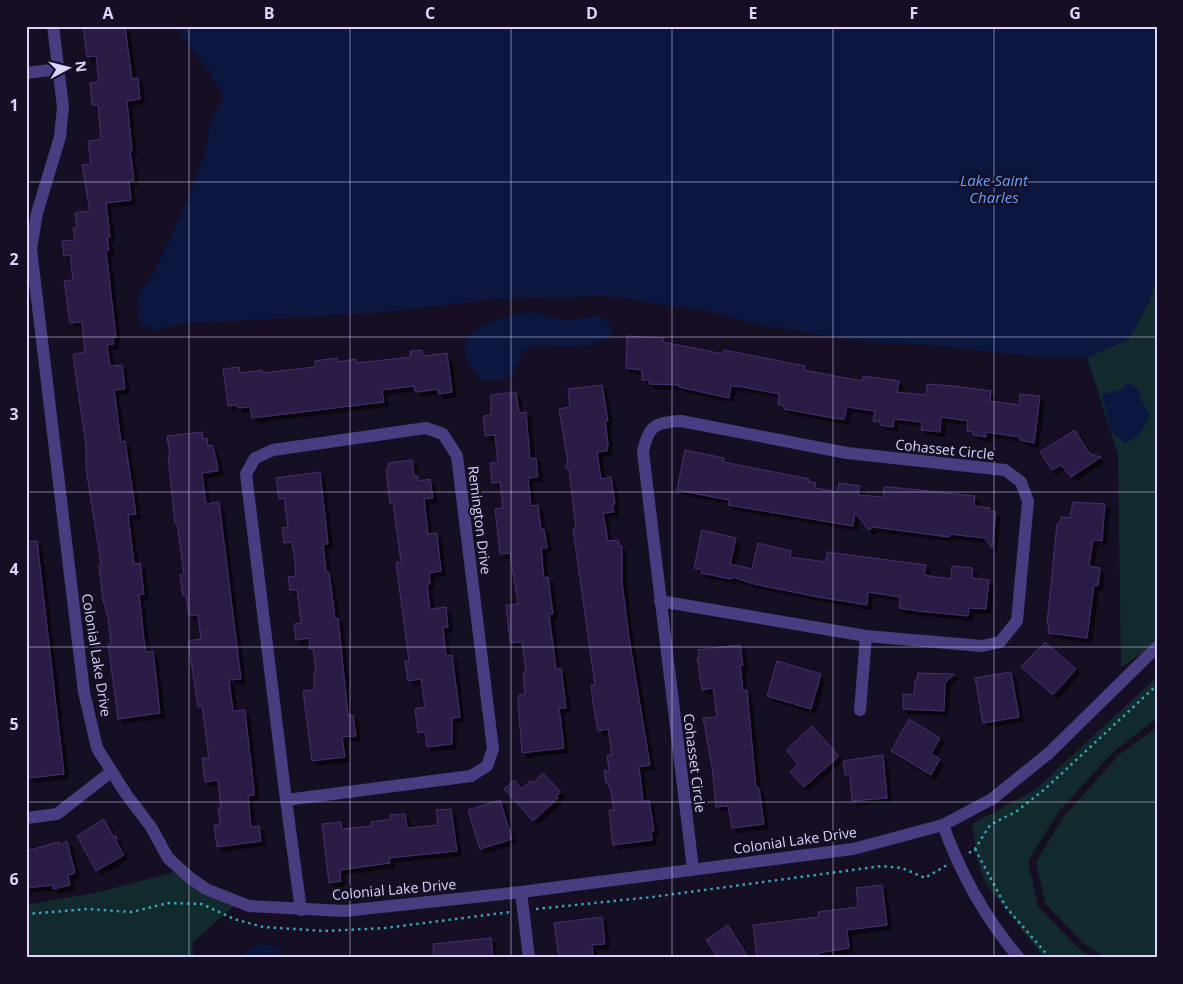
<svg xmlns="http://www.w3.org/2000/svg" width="1183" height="984" viewBox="0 0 1183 984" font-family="'Open Sans',sans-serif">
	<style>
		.green { fill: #122a2d }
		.water { fill: #0c1740 }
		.building { fill: #2a1c44; stroke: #452f6f; filter: url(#shadow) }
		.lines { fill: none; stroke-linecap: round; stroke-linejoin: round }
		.path { stroke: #34a6b1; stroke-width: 2.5; stroke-dasharray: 2.5 4; stroke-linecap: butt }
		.minor { stroke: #493c81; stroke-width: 12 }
		.grid { fill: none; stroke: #ded3fd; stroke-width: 1; stroke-opacity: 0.55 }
		.labels { text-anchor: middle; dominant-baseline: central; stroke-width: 4.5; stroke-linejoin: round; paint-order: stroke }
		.street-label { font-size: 14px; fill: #ded3fd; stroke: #160f24 }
		.water-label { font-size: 15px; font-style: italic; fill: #669ff9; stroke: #160f24 }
		.neatline { fill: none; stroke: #ded3fd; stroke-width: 2 }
		.grid-label { font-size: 16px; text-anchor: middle; font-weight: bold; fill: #ded3fd }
	</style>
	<defs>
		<filter id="shadow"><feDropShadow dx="4.5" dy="4.5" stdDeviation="0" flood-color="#0009"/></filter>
	</defs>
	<rect width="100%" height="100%" fill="#160f24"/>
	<g class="green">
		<path d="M1157 273V643L1121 667 1118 455 1087 357 1128 340 1150 300Z"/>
		<path d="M1157 677V718L1114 751 1059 811 1028 861 1038 906 1078 948 1093 958H1044L986 884 978 862 972 824 1035 790Z"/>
		<path d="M1157 727V958H1106L1083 943 1045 903 1036 862 1065 815 1119 755Z"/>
		<path d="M175 872 236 904 192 943 194 958H26V905L99 892Z"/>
	</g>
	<g class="water">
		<path d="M174 26H1157V273L1150 300 1128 340 1087 357H1039L931 345 868 342 766 326 707 311 606 296 497 299 373 313 181 324 153 331 140 323 137 299 159 262 183 210 205 155 210 121 224 97 209 72Z"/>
		<path d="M525 312C538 312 548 316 560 319 580 325 601 302 613 331L609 339C597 343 585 346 571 347 559 347 543 343 532 347 513 353 523 376 504 379 497 381 488 380 480 380 442 330 484 324 525 312Z"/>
		<path d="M1129 383 1141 392 1139 397 1150 414C1144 428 1140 437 1125 443L1111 431 1102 395 1119 390Z"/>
		<path d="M260 944 279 948V958H242L246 952Z"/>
	</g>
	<g class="building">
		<path d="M83 26H125L132 79 138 78 140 99 127 101 132 151H130L134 180 129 181 131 200 106 203 110 237H107L109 250 106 251 116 337H113L114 344 107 345 110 366 122 365 125 389 114 390 121 442 125 441 136 514 128 515 134 564 140 563 144 594 139 595 144 640 146 652 153 651 160 713 118 719 108 644H111L108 618 103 600 99 565 101 564 86 468V446L73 356 74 354 85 352 82 322 70 323 64 281 73 280 70 255 64 256 62 241 75 240 73 228 77 227 75 213 90 211 82 165 91 164 88 141 101 139 98 105H92L90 83 99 82 96 56 87 57Z"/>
		<path d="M627 336 664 338 663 342 723 354 724 350 805 366 804 370 862 381 863 376 899 381 897 392 926 395 927 384 954 386 991 391 990 401 1019 405 1020 394 1040 396 1034 443 1020 440V437L986 432V437L973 435V432L967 431 968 421 941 417 940 432 921 430 922 422 894 419 893 427 880 425V422L873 421 875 411 847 407 844 419H838L784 409V406L778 404 779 394 743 387 731 386 729 398 679 387 680 385 649 384V380H642V370L626 368Z"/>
		<path d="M422 350 423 356 447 353 452 392 438 394V389L418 392 415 391 414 386 382 390 384 402 252 418 250 407 238 408 237 405 228 406 223 369 239 367 240 373 262 370V373L315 367V361L337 358V362L356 359V363L411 357 410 351Z"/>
		<path d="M602 385 608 421H605L608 444 607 451 597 452 601 479 611 477 615 504H612L614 512 603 513 608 541 618 540 619 546H622V582L629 638 650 765 639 767 643 801 649 800 654 831 651 832 652 840 613 845 609 810H614L611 791 608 783H606L604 771H609L607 755H612L608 729 598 731 593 703 591 685H595L573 529 576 528 569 470 565 467 568 463 559 409 570 407 568 389Z"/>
		<path d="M516 392 519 413 526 412 530 459 536 458 538 477 528 478 531 506 538 505 541 529H544L547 548H541L544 578 548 577 553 614H549L556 669 561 668 566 708H559L564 748 522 753 518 701 519 695 525 694 523 673 526 672 522 642 510 643 506 605 518 604 510 553 500 554 495 509 503 508 500 482 492 483 490 463 498 462 495 435 485 436 483 416 491 415V395Z"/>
		<path d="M1075 430 1090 454 1101 457 1071 477 1061 465 1052 470 1040 452Z"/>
		<path d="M202 432 203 439 207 438 208 446 212 445 216 458 218 471 202 473 206 504 219 502 241 679 229 680 233 711 245 710 254 791V795L248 796 251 827 259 826 261 841 217 847 214 825 220 824 218 808H221L218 780 205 782 202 758H209L202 706 198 707 188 641 201 639 198 615 189 616 186 596H183L180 575 184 574 177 523H175L168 456H170L167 436Z"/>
		<path d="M685 450 724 458 723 462 809 479 808 481 816 483 815 488 837 492 839 483 860 486 858 495 883 497 884 487H890L975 496 974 506 990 508 989 511 996 512 992 548 984 538 949 534V537L873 527 869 530 855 513 853 526 728 505 729 500 677 490Z"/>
		<path d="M412 460 414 476H418V481L430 479 431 485 433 498 424 499 428 534 437 533 441 571 429 573 430 584H427L430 609 446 607 448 627 443 628 446 656 452 655 460 717 452 718V744L427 747 425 732 418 733 415 709 425 707 421 679 408 681 405 661H409L396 563 401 562 393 503H390L386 470 388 469V463Z"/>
		<path d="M320 472 328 544H323L326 572H329L335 619 338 618 348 715H353L356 736 342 737 345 757 312 761 303 691 314 690V671H316L313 648 310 649 309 638 296 640 294 624 301 623 297 590H290L288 577 296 576 294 553 291 542 284 543 282 528 288 527 284 498 279 499 276 478Z"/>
		<path d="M1073 502 1105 504 1102 541 1093 540 1089 566 1100 568 1098 586 1094 585 1087 638 1048 633 1049 625 1047 624 1057 524H1060L1061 517 1070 518Z"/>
		<path d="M702 530 736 538 730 564 752 569 758 543 791 551 790 557 826 562 827 552 926 565 924 575 951 579 952 566 973 568 972 578 989 580 986 609 969 608 968 616 918 611 899 608 900 597 868 592 867 605 818 597 754 584 733 577 732 579 726 578 701 573 702 570 694 568Z"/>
		<path d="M37 541 64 774 29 778 26 754V542Z"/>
		<path d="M1045 642 1076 669 1053 695 1021 667Z"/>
		<path d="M740 645 743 665H740L743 691 747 690 756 788H759L764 824 732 828 728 806 716 807 712 767 703 718 717 717 713 688 702 690 697 658H699L698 650Z"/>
		<path d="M777 661 821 674 811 709 767 696Z"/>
		<path d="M1011 672 1019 717 983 723 975 678Z"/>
		<path d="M918 673 954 674 945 683 944 711 903 709V694L914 695 915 680H917Z"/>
		<path d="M909 719 940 738 931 754 940 759 931 775 891 751Z"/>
		<path d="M812 726 839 756 804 787 790 772 798 764 786 750Z"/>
		<path d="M883 755 887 798 852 801 850 774 845 775 843 761Z"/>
		<path d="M543 773 561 792 556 796 558 798 533 821 504 789 514 780 522 789 530 781 533 783Z"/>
		<path d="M500 800 512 839 480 849 468 810Z"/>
		<path d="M451 809 457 851 389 858 390 863 340 870 341 881 329 883 322 824 341 822 342 829 372 826 371 822 391 819 390 815 405 814 407 828 438 825 436 810Z"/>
		<path d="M104 819 113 836 117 837 116 841 124 855 96 871 77 836Z"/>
		<path d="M67 841 75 873 68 875 70 885 53 889V885L26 888V851L59 842 60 845Z"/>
		<path d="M882 885 887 925 847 930 849 948 818 953V958H757L753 925 819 917 818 912 858 907 856 888Z"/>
		<path d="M602 917 605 944 592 945 593 958H559L554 923Z"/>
		<path d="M728 925 749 958H718L706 940Z"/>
		<path d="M491 938 493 958H434L433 944Z"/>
	</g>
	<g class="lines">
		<g class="path">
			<path d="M975 849 1006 907 1050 958"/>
			<path d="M969 853 975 849 990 825 1017 811 1045 789 1157 685"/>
			<path d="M536 909 652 897 882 866 902 868 925 878 947 865"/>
			<path d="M26 914 88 909 132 912 168 903 202 904 234 919 263 927 325 931 385 928 510 912"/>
		</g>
		<g class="minor">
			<path d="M53 26 63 107 60 137 37 213 31 249 84 692 97 748 126 794 151 827 168 858 189 877 206 889 249 906 344 911 521 892 853 849 943 825 992 799 1049 753 1157 647"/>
			<path d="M26 73 59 69"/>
			<path d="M426 428 443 434 457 456 493 749 487 766 471 776 286 800 246 474 255 458 273 450Z"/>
			<path d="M660 601 866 636 982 646 1000 642 1017 621 1028 501 1021 482 1005 470 847 453 681 421C655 422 648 426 643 452L693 869"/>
			<path d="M860 710 866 636"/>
			<path d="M286 800 301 910"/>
			<path d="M26 818 57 814 111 772"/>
			<path d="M943 825C961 875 985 918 1019 958"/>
			<path d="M521 892 529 958"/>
		</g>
	</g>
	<path class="grid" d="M189 26V958M350 26V958M511 26V958M672 26V958M833 26V958M994 26V958M26 182H1157M26 337H1157M26 492H1157M26 647H1157M26 802H1157"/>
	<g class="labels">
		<g class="street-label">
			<text transform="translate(945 449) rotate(6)">Cohasset Circle</text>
			<text transform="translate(480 520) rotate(83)">Remington Drive</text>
			<text transform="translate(97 655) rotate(81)">Colonial Lake Drive</text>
			<text transform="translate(695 763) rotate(83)">Cohasset Circle</text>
			<text transform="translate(795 840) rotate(-8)">Colonial Lake Drive</text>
			<text transform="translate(394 889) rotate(-5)">Colonial Lake Drive</text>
		</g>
		<g class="water-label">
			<text x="994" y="180">Lake Saint<tspan x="994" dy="17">Charles</tspan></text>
		</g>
	</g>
	<rect width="1183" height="984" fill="none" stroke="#160f24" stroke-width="55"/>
	<g transform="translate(68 68) rotate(83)" stroke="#160f24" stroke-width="4" paint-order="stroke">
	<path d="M0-4L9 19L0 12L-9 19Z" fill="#ded3fd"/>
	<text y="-8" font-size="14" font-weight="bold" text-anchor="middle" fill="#ded3fd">N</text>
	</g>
	<rect x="28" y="28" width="1128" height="928" class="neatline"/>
	<g class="grid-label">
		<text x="108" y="19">A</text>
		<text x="269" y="19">B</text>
		<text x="430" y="19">C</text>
		<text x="592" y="19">D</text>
		<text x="753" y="19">E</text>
		<text x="914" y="19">F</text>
		<text x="1075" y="19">G</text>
		<text x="14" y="111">1</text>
		<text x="14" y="265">2</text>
		<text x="14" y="420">3</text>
		<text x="14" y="575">4</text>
		<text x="14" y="730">5</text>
		<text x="14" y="885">6</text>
	</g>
</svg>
